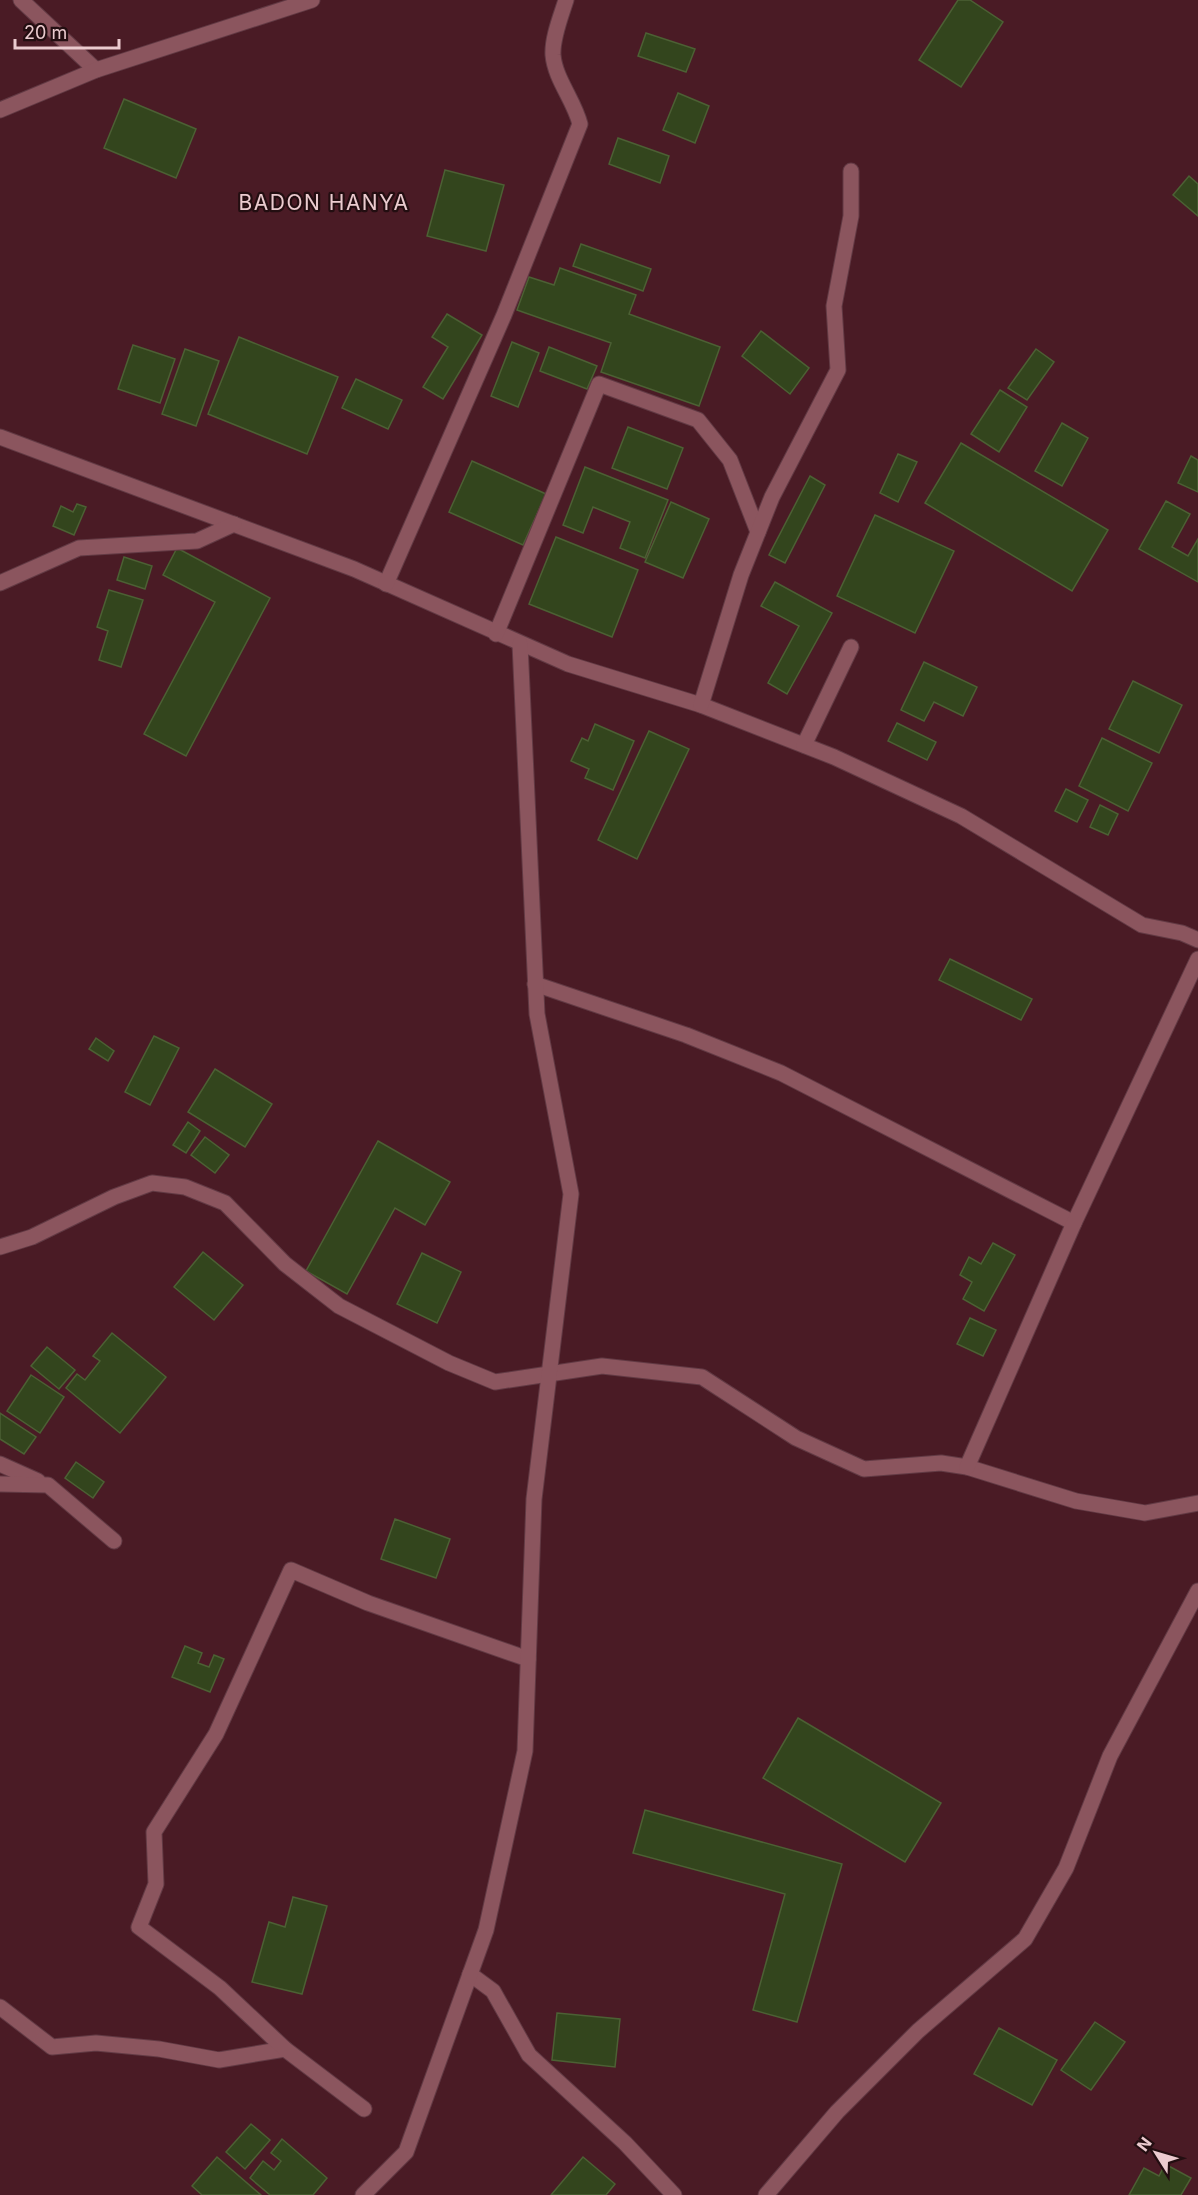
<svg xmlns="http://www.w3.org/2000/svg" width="1198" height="2195" viewBox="0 0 1198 2195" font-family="Inter,sans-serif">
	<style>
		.building { fill: #33451d; stroke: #4c6034; stroke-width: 1.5 }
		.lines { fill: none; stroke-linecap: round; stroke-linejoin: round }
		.minor-casing { stroke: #623a44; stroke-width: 17 }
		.minor { stroke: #8b555e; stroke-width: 15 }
		.labels { text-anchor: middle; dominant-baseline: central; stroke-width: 4.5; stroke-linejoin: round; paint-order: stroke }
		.quarter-label { font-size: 21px; letter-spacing: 1.5px; fill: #ebcbcf; stroke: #230e11 }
	</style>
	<rect width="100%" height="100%" fill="#4a1b25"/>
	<g class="building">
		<path d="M958 0H970L1003 22 961 87 919 60Z"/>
		<path d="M646 33 695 49 686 72 638 56Z"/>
		<path d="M678 93 709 106 695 143 663 130Z"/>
		<path d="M124 99 196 129 176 178 104 148Z"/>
		<path d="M618 138 669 156 660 183 609 164Z"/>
		<path d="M445 170 504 185 486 251 427 236Z"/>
		<path d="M1189 176 1198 184V216L1173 195Z"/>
		<path d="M581 244 651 269 643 291 573 266Z"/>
		<path d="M560 268 636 295 629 314 720 347 699 406 601 372 611 343 517 310 529 277 554 285Z"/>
		<path d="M447 314 482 335 443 399 423 387 448 347 432 337Z"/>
		<path d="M761 331 809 368 790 394 742 356Z"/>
		<path d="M239 337 338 377 307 454 208 414Z"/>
		<path d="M512 342 539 353 518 407 491 396Z"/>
		<path d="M133 345 175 359 160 403 118 389Z"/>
		<path d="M549 347 597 366 587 389 540 371Z"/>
		<path d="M185 349 219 361 196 426 162 414Z"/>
		<path d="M1036 349 1054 362 1027 400 1008 388Z"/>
		<path d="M356 379 402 400 388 429 342 408Z"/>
		<path d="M1000 390 1027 407 999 452 971 434Z"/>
		<path d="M1062 423 1088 438 1062 486 1035 471Z"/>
		<path d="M628 427 683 448 667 489 612 468Z"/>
		<path d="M961 443 1108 530 1072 591 925 503Z"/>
		<path d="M898 454 917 462 898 502 880 493Z"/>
		<path d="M1191 456 1198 460V492L1178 483Z"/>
		<path d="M472 461 546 494 523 545 449 512Z"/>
		<path d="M585 467 668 500 645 558 620 548 630 522 593 507 583 533 563 525Z"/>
		<path d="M810 476 825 485 785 563 769 555Z"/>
		<path d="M1166 501 1190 514 1172 547 1188 556 1198 539V582L1139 549Z"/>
		<path d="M671 502 709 519 683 578 645 562Z"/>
		<path d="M77 504 86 507 74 535 53 526 61 506 73 512Z"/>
		<path d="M875 515 954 551 915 633 837 596Z"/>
		<path d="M556 537 638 570 612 637 529 604Z"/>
		<path d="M177 548 270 598 186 756 144 734 215 602 163 575Z"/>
		<path d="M124 557 152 566 145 589 117 580Z"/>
		<path d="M775 582 832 613 787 694 768 683 799 626 761 606Z"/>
		<path d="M109 590 143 600 121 667 99 660 108 631 97 627Z"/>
		<path d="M924 662 977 687 963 716 934 702 924 721 901 710Z"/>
		<path d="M1133 681 1182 705 1159 753 1109 729Z"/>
		<path d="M897 723 936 742 927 760 888 741Z"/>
		<path d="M595 724 634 741 613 790 585 778 589 769 571 761 582 738 588 741Z"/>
		<path d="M649 731 689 749 637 859 598 840Z"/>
		<path d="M1102 738 1152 763 1128 811 1079 786Z"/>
		<path d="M1066 789 1088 800 1077 822 1055 811Z"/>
		<path d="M1100 805 1118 814 1108 835 1090 827Z"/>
		<path d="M950 959 1032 999 1021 1020 939 980Z"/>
		<path d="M154 1036 179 1048 150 1105 125 1092Z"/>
		<path d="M96 1038 114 1051 108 1061 89 1049Z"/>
		<path d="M215 1069 272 1104 245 1147 188 1112Z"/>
		<path d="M188 1122 200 1131 186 1153 173 1145Z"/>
		<path d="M205 1137 229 1155 215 1173 191 1155Z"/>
		<path d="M378 1141 450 1182 425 1225 395 1208 347 1294 306 1271Z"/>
		<path d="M993 1243 1015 1255 984 1311 963 1299 972 1282 960 1275 969 1257 981 1264Z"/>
		<path d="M203 1252 243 1285 214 1320 174 1287Z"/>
		<path d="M422 1253 461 1272 437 1323 397 1304Z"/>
		<path d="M970 1318 996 1330 983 1356 957 1344Z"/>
		<path d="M112 1333 166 1377 120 1433 66 1388 77 1374 85 1380 100 1361 93 1356Z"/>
		<path d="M47 1347 75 1370 59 1389 31 1366Z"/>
		<path d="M31 1375 64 1397 40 1433 7 1411Z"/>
		<path d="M0 1413 36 1437 24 1454 0 1439Z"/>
		<path d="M76 1462 104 1482 93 1498 65 1478Z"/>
		<path d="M395 1519 450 1539 436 1578 381 1559Z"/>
		<path d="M185 1646 202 1653 198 1663 209 1667 214 1655 224 1659 210 1692 172 1677Z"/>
		<path d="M798 1718 941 1803 905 1862 763 1778Z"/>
		<path d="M645 1810 842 1864 797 2022 753 2010 785 1894 633 1853Z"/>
		<path d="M293 1897 327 1906 302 1994 252 1982 269 1922 285 1927Z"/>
		<path d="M557 2013 620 2019 615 2067 552 2060Z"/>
		<path d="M1095 2022 1125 2042 1091 2090 1061 2070Z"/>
		<path d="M999 2028 1057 2060 1032 2105 974 2074Z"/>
		<path d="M251 2124 270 2140 245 2169 226 2152Z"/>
		<path d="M282 2139 327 2178 313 2195H270L250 2178 263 2161 274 2170 281 2161 271 2153Z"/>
		<path d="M217 2157 261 2195H202L192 2186Z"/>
		<path d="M583 2157 615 2184 606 2195H551Z"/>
		<path d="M1165 2164 1191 2178 1181 2195H1129L1144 2168 1159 2176Z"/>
	</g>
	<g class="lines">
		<defs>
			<g id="minor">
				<path d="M21 0 96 70"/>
				<path d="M0 110 96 70 312 0"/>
				<path d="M0 437 354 569 568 664 701 705 834 757 961 816 1142 925 1182 933 1198 940"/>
				<path d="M0 583 79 548 197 541 234 524"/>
				<path d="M386 584 504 315 580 124C574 100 555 79 553 55 552 38 561 16 566 0"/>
				<path d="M496 634 599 384 698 420 730 460 758 532"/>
				<path d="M701 705 741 575 772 497 838 370 834 306 851 216V171"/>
				<path d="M804 745 851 647"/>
				<path d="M535 984 686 1035 781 1073 1074 1223"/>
				<path d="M0 1247 32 1237 114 1197 152 1183 185 1187 225 1203 285 1264 339 1306 449 1363 495 1382 602 1366 702 1377 796 1438 864 1469 941 1463 967 1467 1076 1501 1145 1513 1198 1503"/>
				<path d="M0 1464 38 1481"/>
				<path d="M967 1467 1074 1223 1198 959"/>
				<path d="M0 1484 48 1485 114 1541"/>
				<path d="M470 1974 493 1991 529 2055 625 2143 674 2195"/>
				<path d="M0 2007 52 2047 96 2043 159 2049 219 2060 285 2049"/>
				<path d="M364 2109 285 2049 220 1988 139 1927 156 1884 154 1832 216 1734 291 1570 368 1603 528 1659"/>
				<path d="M363 2195 406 2152 486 1930 525 1751 534 1499 571 1194 537 1014 520 644"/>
				<path d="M766 2195 837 2112 918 2031 1025 1939 1066 1868 1110 1756 1198 1591"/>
			</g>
		</defs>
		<use href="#minor" class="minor-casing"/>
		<use href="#minor" class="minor"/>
	</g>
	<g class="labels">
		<g class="quarter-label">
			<text x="324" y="202">BADON HANYA</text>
		</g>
	</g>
	<g transform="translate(1156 2153) rotate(307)" stroke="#230e11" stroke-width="4.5" paint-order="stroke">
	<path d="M0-4.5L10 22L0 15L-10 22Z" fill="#ebcbcf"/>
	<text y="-9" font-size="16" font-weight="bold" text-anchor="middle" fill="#ebcbcf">N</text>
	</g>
	<path d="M15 39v9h104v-9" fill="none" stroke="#ebcbcf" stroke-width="3"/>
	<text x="24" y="39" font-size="18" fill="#ebcbcf" stroke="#230e11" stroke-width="4.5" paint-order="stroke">20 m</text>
</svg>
